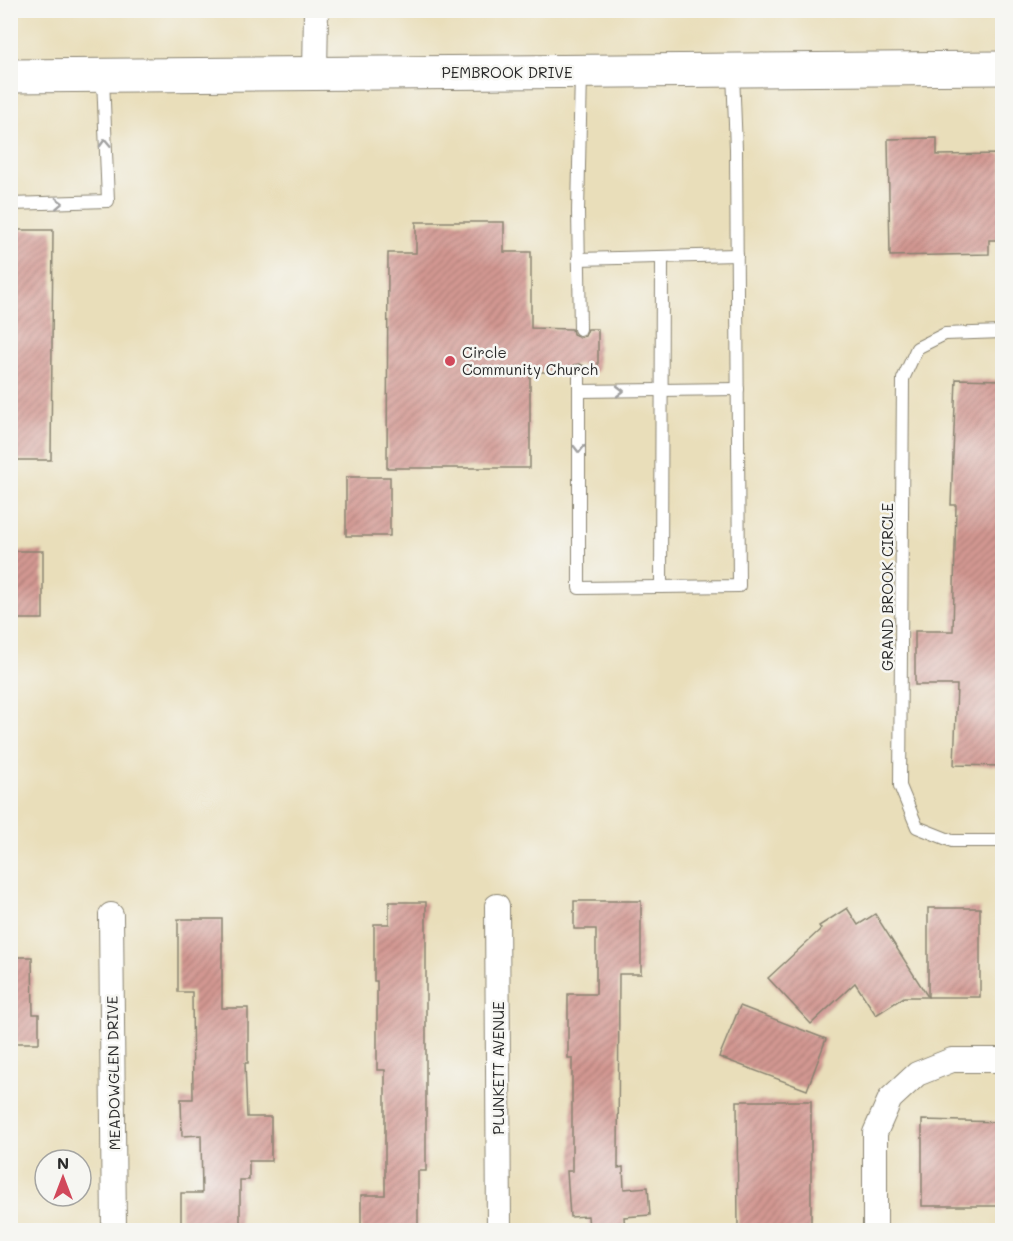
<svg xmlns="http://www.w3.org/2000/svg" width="1013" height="1241" viewBox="0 0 1013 1241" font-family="Mali,sans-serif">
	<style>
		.building { fill: url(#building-hatch) }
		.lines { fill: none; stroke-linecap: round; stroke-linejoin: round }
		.lane-casing { stroke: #8a8472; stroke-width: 14 }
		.street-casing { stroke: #8a8472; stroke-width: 26 }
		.secondary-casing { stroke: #8a8472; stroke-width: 35 }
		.lane { stroke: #fff; stroke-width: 12 }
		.street { stroke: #fff; stroke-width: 24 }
		.secondary { stroke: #fff; stroke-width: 33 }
		.oneway { stroke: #a0a0a0 }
		.poi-dot { fill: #d1495b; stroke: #f6f6f2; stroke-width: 2 }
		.labels { text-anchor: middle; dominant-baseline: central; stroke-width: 5; stroke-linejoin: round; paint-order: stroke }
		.street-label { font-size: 15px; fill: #2b2b2b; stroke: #f6f6f2 }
		.poi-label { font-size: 15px; fill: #2b2b2b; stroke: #f6f6f2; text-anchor: start }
	</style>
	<defs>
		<pattern id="building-hatch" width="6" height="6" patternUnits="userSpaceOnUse" patternTransform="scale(1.5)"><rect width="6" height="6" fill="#d39892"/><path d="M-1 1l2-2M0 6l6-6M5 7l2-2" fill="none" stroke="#ab7c77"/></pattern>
	</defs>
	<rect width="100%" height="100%" fill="#f6f6f2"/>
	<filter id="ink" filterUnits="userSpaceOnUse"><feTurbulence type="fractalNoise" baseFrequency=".0167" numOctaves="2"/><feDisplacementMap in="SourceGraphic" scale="12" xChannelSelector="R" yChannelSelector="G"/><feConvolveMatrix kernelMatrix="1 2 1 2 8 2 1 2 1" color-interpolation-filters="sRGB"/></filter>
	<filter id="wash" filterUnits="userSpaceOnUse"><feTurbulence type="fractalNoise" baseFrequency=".008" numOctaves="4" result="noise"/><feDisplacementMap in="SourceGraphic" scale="24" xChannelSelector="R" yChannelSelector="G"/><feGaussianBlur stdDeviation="1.35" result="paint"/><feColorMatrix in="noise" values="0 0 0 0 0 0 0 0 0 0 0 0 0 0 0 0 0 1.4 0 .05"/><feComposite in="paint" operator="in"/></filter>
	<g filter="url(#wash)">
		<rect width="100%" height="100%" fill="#e9deba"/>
		<g id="blocks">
			<g class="building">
				<path d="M937 138V155L1002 154V240H989V254L890 256 888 139Z"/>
				<path d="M416 222H504V252H531V328L572 329 573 334 580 337 585 336 588 329H598V372H587L586 367 580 364 574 365 571 372H530V468H387L388 253H416Z"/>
				<path d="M10 230H53L51 460H10Z"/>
				<path d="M956 379 1002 380V766L954 765 957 685H915V631H953L956 505H951Z"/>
				<rect x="346" y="477" width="44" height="59"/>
				<rect x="10" y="551" width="33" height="68"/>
				<path d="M574 901H641V974H619L618 1168 623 1167 624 1189 648 1187 650 1215 624 1217 625 1230H589L588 1216 570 1217 567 1171H572V1058H568V994H596V929H574Z"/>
				<path d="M389 902H426V1171H418V1230H361V1195H385V1070H377V981H374V924H389Z"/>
				<path d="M847 908 858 925 875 914 928 997H904L876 1015 855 983 811 1024 768 978 821 929 819 926Z"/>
				<rect x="928" y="908" width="52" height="89"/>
				<path d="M178 919H222V1008H248V1063H245L247 1117H271V1161H249V1180H240V1230H181V1193H202L201 1135 182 1136 181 1099H193L192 992H178Z"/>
				<path d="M10 957H32L33 1014H39V1043H10Z"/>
				<path d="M740 1006 826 1039 807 1090 719 1057Z"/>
				<path d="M737 1101H811V1230H738Z"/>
				<path d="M922 1120 1002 1122V1206H922Z"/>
			</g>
		</g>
	</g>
	<g filter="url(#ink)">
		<use href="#blocks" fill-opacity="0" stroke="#8a8472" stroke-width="1.5"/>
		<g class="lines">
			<defs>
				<g id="lane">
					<path d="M10 204 108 201 103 78"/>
					<path d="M578 259 737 255"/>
					<path d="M580 329 578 212 581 73"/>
					<path d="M1002 332 945 334 917 348 903 379 900 786 917 827 952 841H1002"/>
					<path d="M579 372V588L739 586 736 149 733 73"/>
					<path d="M579 391 738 389"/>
					<path d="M661 587 662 257"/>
				</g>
				<g id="street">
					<path d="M315 74 316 10"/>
					<path d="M497 906 499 1230"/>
					<path d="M111 915 114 1230"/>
					<path d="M875 1230V1133L890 1099 917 1074 952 1060H1002"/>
				</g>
				<path id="secondary" d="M10 76 1002 68"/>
			</defs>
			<use href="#lane" class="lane-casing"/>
			<use href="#street" class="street-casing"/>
			<use href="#secondary" class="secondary-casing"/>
			<use href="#lane" class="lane"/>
			<use href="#street" class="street"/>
			<use href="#secondary" class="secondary"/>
		</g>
		<defs><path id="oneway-chevron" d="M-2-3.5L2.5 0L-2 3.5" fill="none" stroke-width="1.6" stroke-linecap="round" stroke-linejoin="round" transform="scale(1.5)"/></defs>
		<g class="oneway">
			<use href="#oneway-chevron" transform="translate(105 143) rotate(-92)"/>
			<use href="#oneway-chevron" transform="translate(59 203) rotate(-2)"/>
			<use href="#oneway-chevron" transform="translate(620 391)"/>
			<use href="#oneway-chevron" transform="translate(579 449) rotate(90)"/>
		</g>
	</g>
	<circle class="poi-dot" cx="450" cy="361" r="6"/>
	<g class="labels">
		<g class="street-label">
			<text x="507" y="72">PEMBROOK DRIVE</text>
			<text transform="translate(887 587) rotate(-90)">GRAND BROOK CIRCLE</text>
			<text transform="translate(498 1068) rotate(-90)">PLUNKETT AVENUE</text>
			<text transform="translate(113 1073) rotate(-91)">MEADOWGLEN DRIVE</text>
		</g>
		<g class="poi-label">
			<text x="462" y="352">Circle<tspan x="462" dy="17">Community Church</tspan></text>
		</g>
	</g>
	<rect width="1013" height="1241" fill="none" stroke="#f6f6f2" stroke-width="36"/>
	<g transform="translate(63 1178)"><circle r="28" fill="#f6f6f2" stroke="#a5a5a2" stroke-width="1.5"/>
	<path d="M0-4.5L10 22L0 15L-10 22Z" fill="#d1495b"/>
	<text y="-9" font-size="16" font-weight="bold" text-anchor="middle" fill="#2b2b2b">N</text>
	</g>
</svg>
